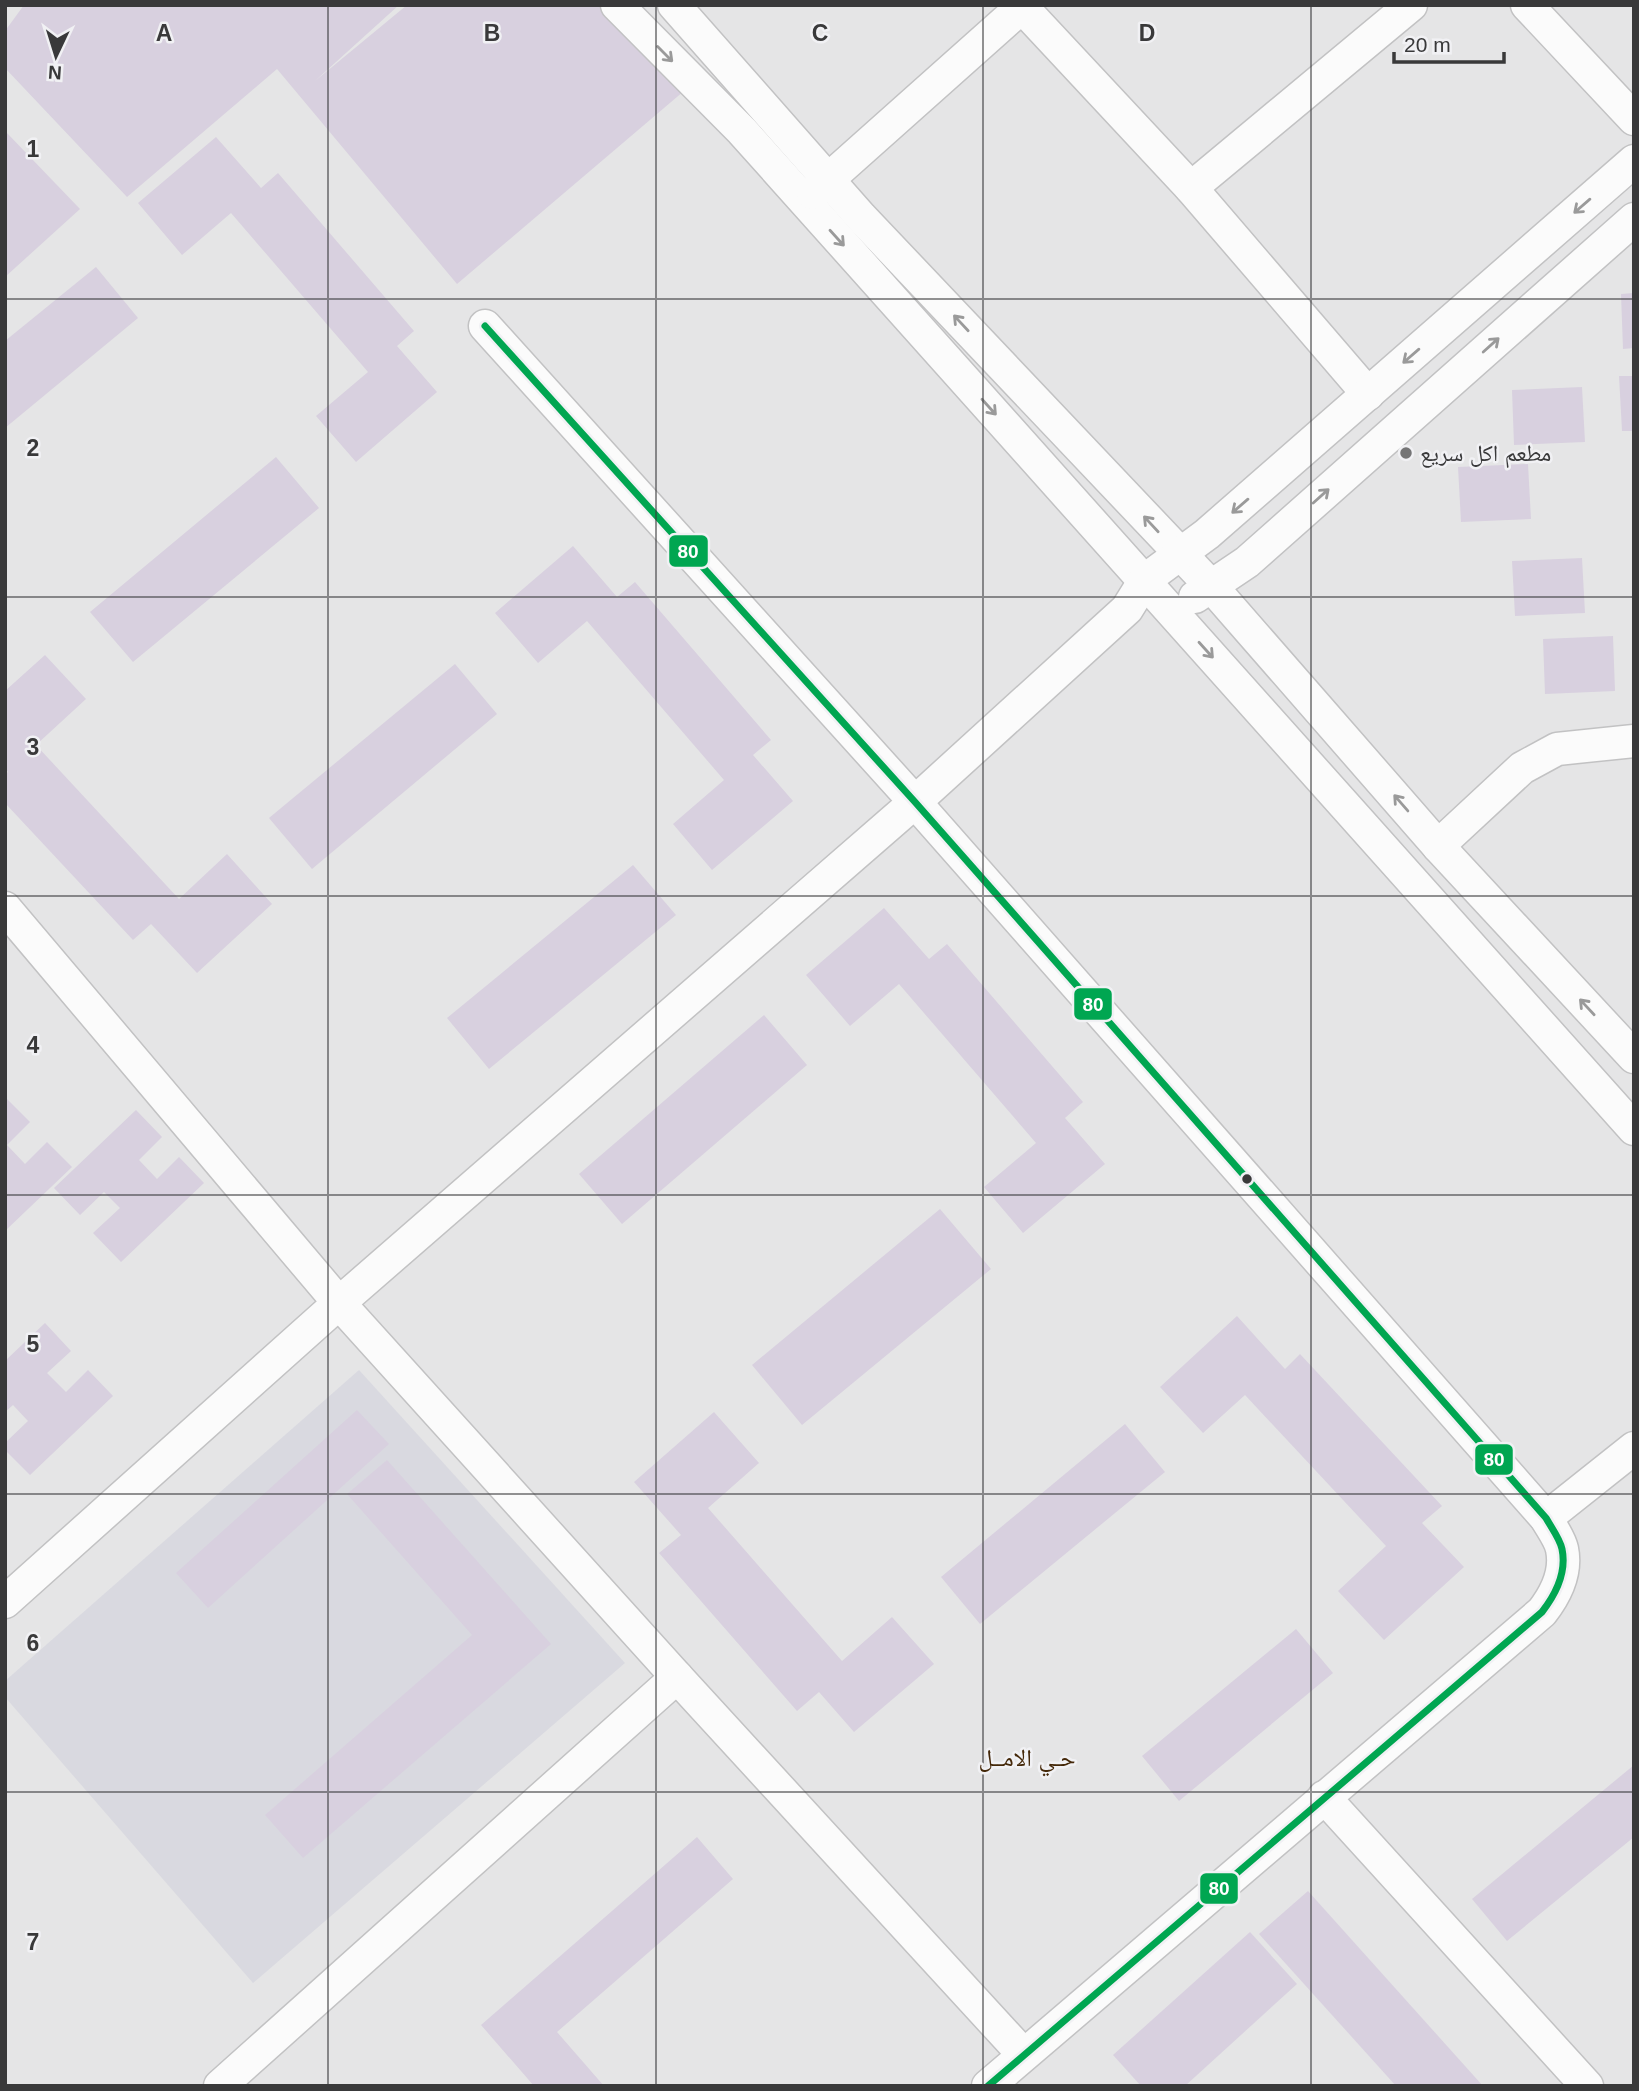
<svg xmlns="http://www.w3.org/2000/svg" width="1639" height="2091" viewBox="0 0 1639 2091" font-family="Helvetica,'Noto Naskh Arabic',sans-serif">
	<style>
		.built { fill: #d9d9e0 }
		.building { fill: #d8d0df }
		.lines { fill: none; stroke-linecap: round; stroke-linejoin: round }
		.street-casing { stroke: #c2c2c3; stroke-width: 35 }
		.street { stroke: #fbfbfb; stroke-width: 32 }
		.bus-1-casing { stroke: #f1f1f4; stroke-width: 12 }
		.bus-1 { stroke: #00a651; stroke-width: 7 }
		.oneway { stroke: #9a9a9a }
		.grid { fill: none; stroke: #39393a; stroke-width: 2; stroke-opacity: 0.55 }
		.poi-dot { fill: #757576; stroke: #f1f1f4; stroke-width: 2.5 }
		.bus-dot { fill: #39393a; stroke: #f1f1f4; stroke-width: 2.5 }
		.labels { text-anchor: middle; dominant-baseline: central; stroke-width: 5; stroke-linejoin: round; paint-order: stroke }
		.poi-label { font-size: 23px; fill: #39393a; stroke: #f1f1f4; text-anchor: start }
		.neighbourhood-label { font-size: 24px; fill: #442809; stroke: #f1f1f4 }
		.grid-label { font-size: 23px; text-anchor: middle; font-weight: bold; fill: #39393a; stroke: #f1f1f4; stroke-width: 5; stroke-linejoin: round; paint-order: stroke }
		.line-badge { stroke: #f1f1f4; stroke-width: 2.5 }
		.badge-label { font-size: 19px; text-anchor: middle; font-weight: bold; fill: #fff }
	</style>
	<rect width="100%" height="100%" fill="#e5e5e6"/>
	<path class="built" d="M359 1370 625 1663 253 1983 5 1697V1681Z"/>
	<g class="building">
		<path d="M24 5H399L315 81 407 5H611L684 91 457 284 277 69 127 197 5 68V31Z"/>
		<path d="M5 131 80 209 5 277Z"/>
		<path d="M216 137 261 188 278 173 414 331 397 346 437 392 356 462 316 416 368 372 231 213 182 255 138 203Z"/>
		<path d="M96 267 138 318 5 428V341Z"/>
		<path d="M1634 293V348L1623 349 1621 294Z"/>
		<path d="M1619 376H1634V431H1622Z"/>
		<path d="M1582 387 1585 442 1514 445 1512 390Z"/>
		<path d="M276 457 319 508 133 662 90 612Z"/>
		<path d="M1528 464 1531 519 1461 522 1458 467Z"/>
		<path d="M573 546 617 597 635 582 771 740 753 755 793 801 712 870 673 824 724 780 587 621 538 663 495 613Z"/>
		<path d="M1582 558 1585 613 1515 616 1512 561Z"/>
		<path d="M1613 636 1615 691 1545 694 1543 639Z"/>
		<path d="M45 655 86 699 36 745 179 899 227 854 272 904 197 973 151 924 133 940 5 803V774L8 772 5 768V691Z"/>
		<path d="M455 664 497 714 312 869 269 818Z"/>
		<path d="M633 865 676 915 489 1069 447 1018Z"/>
		<path d="M884 908 929 959 947 944 1083 1102 1065 1118 1105 1164 1023 1233 984 1187 1036 1143 899 984 850 1026 806 975Z"/>
		<path d="M764 1015 807 1065 622 1224 579 1174Z"/>
		<path d="M5 1097 30 1122 7 1145 25 1164 47 1142 72 1167 5 1231Z"/>
		<path d="M136 1110 162 1137 139 1160 157 1179 179 1157 204 1183 121 1262 93 1233 120 1208 104 1192 80 1215 54 1188Z"/>
		<path d="M940 1209 991 1269 802 1425 752 1365Z"/>
		<path d="M1237 1316 1285 1369 1300 1354 1442 1506 1422 1523 1464 1567 1384 1640 1338 1591 1386 1546 1245 1395 1203 1433 1160 1387Z"/>
		<path d="M45 1323 71 1351 47 1373 66 1392 88 1370 113 1396 30 1475 5 1450V1443L28 1421 13 1405 5 1412V1361Z"/>
		<path d="M357 1410 389 1444 208 1608 176 1573Z"/>
		<path d="M714 1412 759 1463 708 1508 842 1661 892 1617 934 1664 854 1732 819 1692 797 1711 659 1553 681 1535 634 1482Z"/>
		<path d="M1125 1424 1165 1472 980 1624 941 1577Z"/>
		<path d="M387 1460 551 1644 303 1858 265 1815 472 1635 347 1494Z"/>
		<path d="M1296 1629 1333 1673 1179 1801 1142 1756Z"/>
		<path d="M1634 1765V1837L1507 1941 1472 1899Z"/>
		<path d="M697 1837 733 1879 557 2032 604 2086H534L481 2025Z"/>
		<path d="M1308 1891 1483 2086H1396L1259 1934Z"/>
		<path d="M1250 1932 1297 1984 1185 2086H1141L1113 2055Z"/>
	</g>
	<g class="lines">
		<defs>
			<g id="street">
				<path d="M617 5 742 131 1634 1129"/>
				<path d="M674 5 861 217 1212 587 1438 846 1634 1057"/>
				<path d="M1527 5 1634 119"/>
				<path d="M1022 7 1191 188 1368 394"/>
				<path d="M1191 188 1411 5"/>
				<path d="M813 193 1024 5"/>
				<path d="M485 326 915 802 1546 1518C1551 1527 1560 1539 1562 1549 1567 1573 1556 1594 1542 1612L988 2086"/>
				<path d="M1195 597 1247 562 1634 219"/>
				<path d="M1438 846 1522 768 1557 749 1634 741"/>
				<path d="M5 908 339 1303 677 1677 1023 2054"/>
				<path d="M1546 1518 1634 1448"/>
				<path d="M5 1602 339 1303 915 802 1127 609 1145 580 1207 534 1634 161"/>
				<path d="M1324 1797 1587 2086"/>
				<path d="M220 2086 677 1677"/>
			</g>
		</defs>
		<use href="#street" class="street-casing"/>
		<use href="#street" class="street"/>
		<defs>
			<path id="bus-1" d="M485 326 915 802 1546 1518C1551 1527 1560 1539 1562 1549 1567 1573 1556 1594 1542 1612L988 2086"/>
		</defs>
		<use href="#bus-1" class="bus-1-casing"/>
		<use href="#bus-1" class="bus-1"/>
	</g>
	<defs><path id="oneway-shaft" d="M-6 0H5M1.5-3L5.5 0L1.5 3" fill="none" stroke-width="1.6" stroke-linecap="round" stroke-linejoin="round" transform="scale(1.75)"/></defs>
	<g class="oneway">
		<use href="#oneway-shaft" transform="translate(665 54) rotate(45)"/>
		<use href="#oneway-shaft" transform="translate(1582 206) rotate(139)"/>
		<use href="#oneway-shaft" transform="translate(837 238) rotate(48)"/>
		<use href="#oneway-shaft" transform="translate(961 323) rotate(-133)"/>
		<use href="#oneway-shaft" transform="translate(1491 345) rotate(-42)"/>
		<use href="#oneway-shaft" transform="translate(1411 356) rotate(139)"/>
		<use href="#oneway-shaft" transform="translate(989 407) rotate(48)"/>
		<use href="#oneway-shaft" transform="translate(1321 496) rotate(-42)"/>
		<use href="#oneway-shaft" transform="translate(1240 506) rotate(139)"/>
		<use href="#oneway-shaft" transform="translate(1151 524) rotate(-133)"/>
		<use href="#oneway-shaft" transform="translate(1206 650) rotate(48)"/>
		<use href="#oneway-shaft" transform="translate(1401 803) rotate(-131)"/>
		<use href="#oneway-shaft" transform="translate(1587 1007) rotate(-133)"/>
	</g>
	<path class="grid" d="M328 5V2086M656 5V2086M983 5V2086M1311 5V2086M5 299H1634M5 597H1634M5 896H1634M5 1195H1634M5 1494H1634M5 1792H1634"/>
	<circle class="poi-dot" cx="1406" cy="453" r="7"/>
	<circle class="bus-dot" cx="1247" cy="1179" r="6"/>
	<g class="labels">
		<g class="poi-label">
			<text x="1420" y="453">مطعم اكل سريع</text>
		</g>
		<g class="neighbourhood-label">
			<text x="1027" y="1757">حـي الامــل</text>
		</g>
	</g>
	<g class="grid-label">
		<text x="164" y="41">A</text>
		<text x="492" y="41">B</text>
		<text x="820" y="41">C</text>
		<text x="1147" y="41">D</text>
		<text x="33" y="157">1</text>
		<text x="33" y="456">2</text>
		<text x="33" y="755">3</text>
		<text x="33" y="1053">4</text>
		<text x="33" y="1352">5</text>
		<text x="33" y="1651">6</text>
		<text x="33" y="1950">7</text>
	</g>
	<g class="line-badge">
		<rect x="668" y="534" width="41" height="34" rx="7" fill="#00a651"/>
		<rect x="1073" y="987" width="40" height="34" rx="7" fill="#00a651"/>
		<rect x="1474" y="1443" width="40" height="33" rx="7" fill="#00a651"/>
		<rect x="1199" y="1872" width="40" height="33" rx="7" fill="#00a651"/>
	</g>
	<g class="badge-label">
		<text x="688" y="558">80</text>
		<text x="1093" y="1011">80</text>
		<text x="1494" y="1466">80</text>
		<text x="1219" y="1895">80</text>
	</g>
	<rect width="1639" height="2091" fill="none" stroke="#39393a" stroke-width="14"/>
	<g transform="translate(56 56) rotate(184)" stroke="#f1f1f4" stroke-width="5" paint-order="stroke">
	<path d="M0-5L12 26L0 18L-12 26Z" fill="#39393a"/>
	<text y="-10" font-size="19" font-weight="bold" text-anchor="middle" fill="#39393a">N</text>
	</g>
	<path d="M1394 52v10h110v-10" fill="none" stroke="#39393a" stroke-width="3.5"/>
	<text x="1404" y="52" font-size="21" fill="#39393a" stroke="#f1f1f4" stroke-width="5" paint-order="stroke">20 m</text>
</svg>
